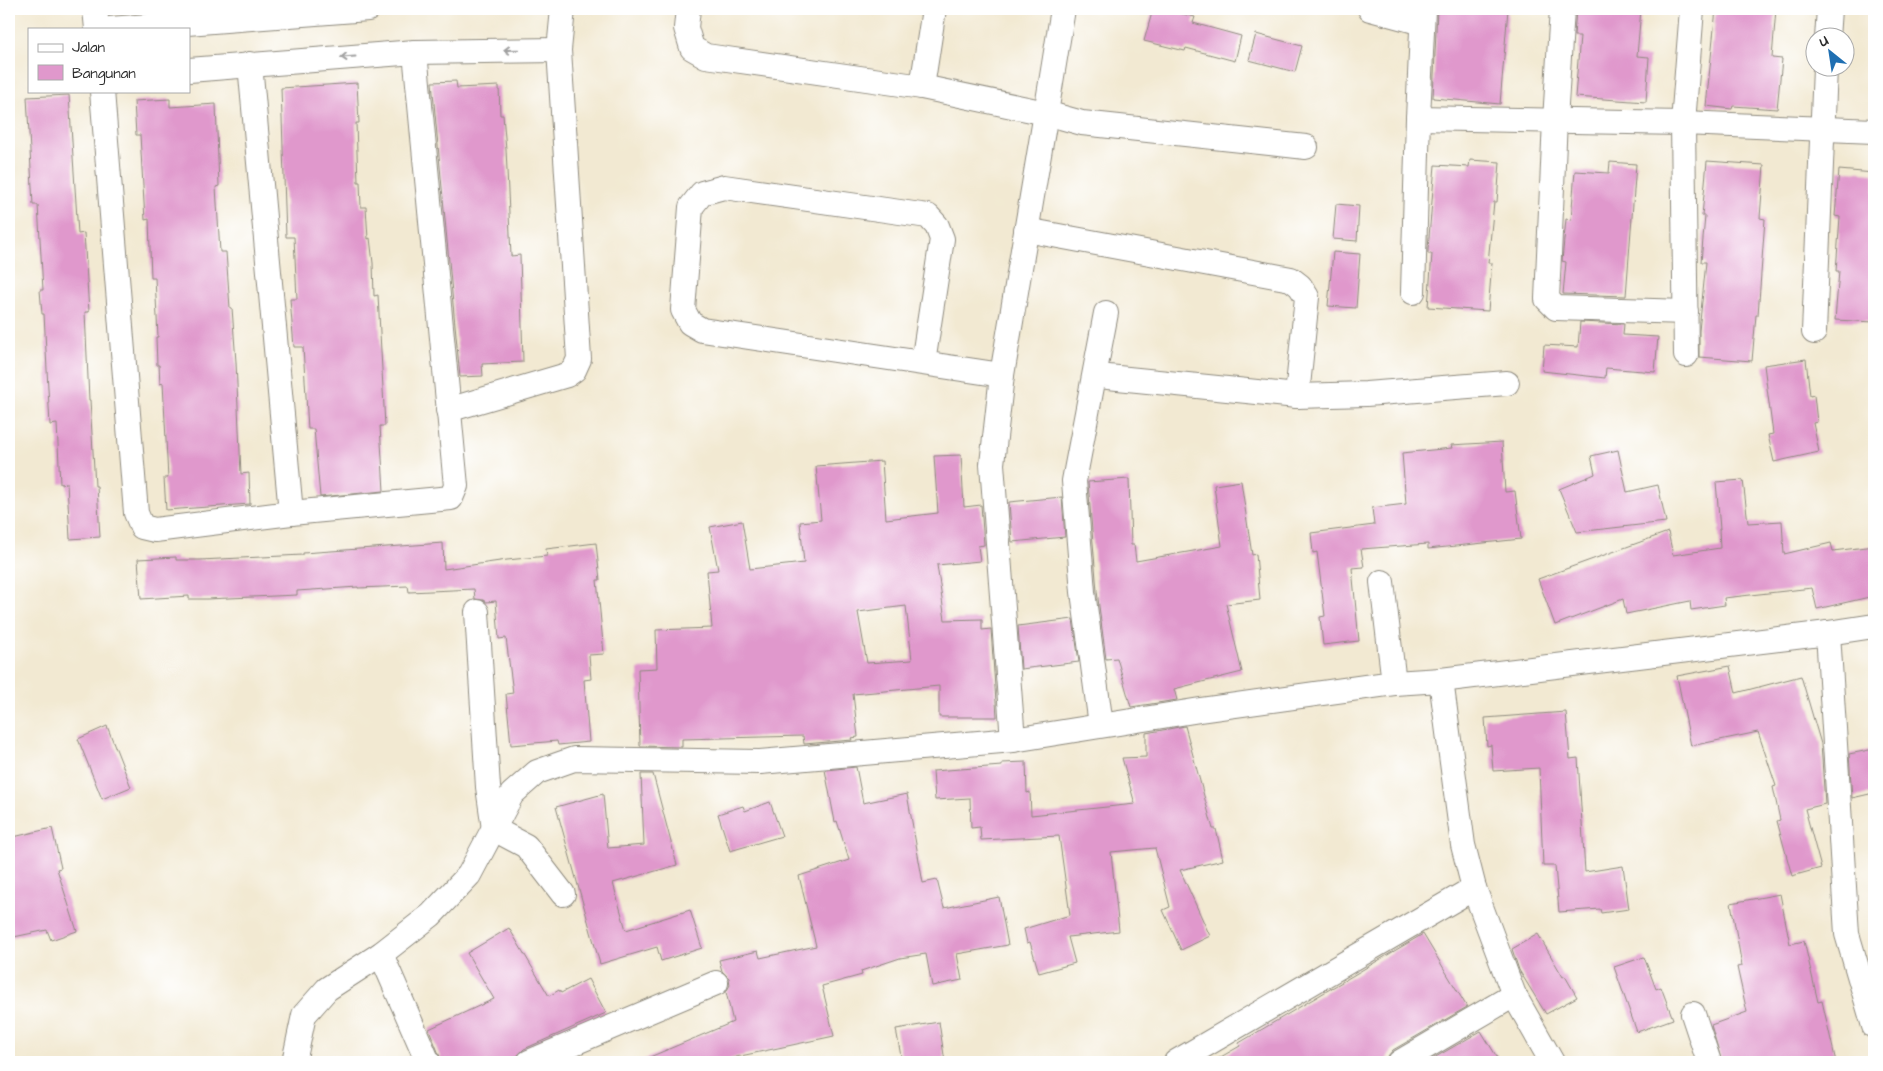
<svg xmlns="http://www.w3.org/2000/svg" width="1883" height="1071" viewBox="0 0 1883 1071" font-family="'Architects Daughter',sans-serif">
	<style>
		.building { fill: #e098cc; fill-rule: evenodd }
		.lines { fill: none; stroke-linecap: round; stroke-linejoin: round }
		.street-casing { stroke: #8e8a7e; stroke-width: 26 }
		.street { stroke: #fff; stroke-width: 24 }
		.oneway { stroke: #a0a0a0 }
	</style>
	<rect width="100%" height="100%" fill="#fff"/>
	<filter id="ink" filterUnits="userSpaceOnUse"><feTurbulence type="fractalNoise" baseFrequency=".02" numOctaves="2"/><feDisplacementMap in="SourceGraphic" scale="10" xChannelSelector="R" yChannelSelector="G"/><feConvolveMatrix kernelMatrix="1 2 1 2 8 2 1 2 1" color-interpolation-filters="sRGB"/></filter>
	<filter id="wash" filterUnits="userSpaceOnUse"><feTurbulence type="fractalNoise" baseFrequency=".0096" numOctaves="4" result="noise"/><feDisplacementMap in="SourceGraphic" scale="20" xChannelSelector="R" yChannelSelector="G"/><feGaussianBlur stdDeviation="1.12" result="paint"/><feColorMatrix in="noise" values="0 0 0 0 0 0 0 0 0 0 0 0 0 0 0 0 0 1.4 0 .05"/><feComposite in="paint" operator="in"/></filter>
	<g filter="url(#wash)">
		<rect width="100%" height="100%" fill="#f2e9d2"/>
		<g id="blocks">
			<g class="building">
				<path d="M1153 9H1162L1195 17 1193 23 1241 36 1235 61 1186 48 1185 51 1144 41Z"/>
				<path d="M1437 9H1508L1500 104 1433 98Z"/>
				<path d="M1576 9H1641L1637 56 1649 57 1646 102 1575 97 1580 36H1574Z"/>
				<path d="M1716 9H1776L1772 58 1782 59 1777 109 1733 106 1732 109 1706 106Z"/>
				<path d="M1256 34 1302 46 1295 72 1249 60Z"/>
				<path d="M456 81 457 88 499 86 500 115H503L506 149 511 256 520 255 523 362 482 364 483 376 460 377 432 82Z"/>
				<path d="M357 83 359 123H356L358 182H360L361 207H366L368 239 370 238 373 263 374 296 378 295 385 426H380L384 491 320 497 314 429H308L303 347H294L290 299H297L294 237H286L281 88Z"/>
				<path d="M69 95 78 234 84 233 89 312H85L89 400H90L95 486H97L100 537 70 539 67 483 60 484 57 424 50 425 44 314H42L40 290H43L38 205H33L27 97Z"/>
				<path d="M170 99V107L216 104 219 186 216 187 220 252H226L230 308H232L236 362 241 474 249 473 250 504 166 510 164 478H168L163 383 160 384 159 365H157L156 337H158L155 278H151L149 219 145 220 140 135H136L134 101Z"/>
				<path d="M1470 160 1500 162 1497 202H1494L1488 263H1492L1488 311 1428 307 1432 254H1428V249L1435 165 1469 167Z"/>
				<path d="M1707 161 1764 165 1760 218 1765 219 1758 315H1756L1752 361 1699 357V331L1706 262H1701L1705 216H1702Z"/>
				<path d="M1610 162 1636 164 1626 296 1563 294 1566 262 1562 261 1566 219 1571 220 1575 171 1609 173Z"/>
				<path d="M1839 170 1874 173V322L1835 320 1839 271H1836L1840 217 1835 216Z"/>
				<path d="M1336 204 1359 206 1357 241 1333 239Z"/>
				<path d="M1333 252 1360 254 1356 308 1328 306Z"/>
				<path d="M1580 322 1624 324 1623 335 1658 337 1655 372 1606 368 1605 378 1542 371 1544 345 1578 347Z"/>
				<path d="M1806 359 1810 396 1814 395 1817 422 1813 423 1819 452 1774 462 1768 435 1773 434 1764 365Z"/>
				<path d="M1502 442 1505 492 1515 491 1521 539 1428 549V544L1361 549 1364 567 1352 568 1359 641 1323 645 1320 617 1325 616 1317 552 1313 553 1311 533 1374 525 1372 508 1406 504 1402 453 1452 448 1451 445Z"/>
				<path d="M1618 450 1627 492 1658 485 1666 522 1577 532 1559 489 1595 474 1591 456Z"/>
				<path d="M961 455 964 507 981 505 984 545 978 546 980 561 937 565 945 620 982 619V630L991 629 997 717H939V686L853 694 858 737 851 738 852 740 804 744 803 736 682 739V747L640 746 638 669 657 668 656 630 712 628 707 571 718 570 710 527 742 521 750 569 804 563 800 522 821 520 816 466 882 461 886 519 938 513 934 456ZM906 606 912 660 867 663 858 612Z"/>
				<path d="M1129 479 1131 545H1134L1136 561 1222 546 1214 485 1241 481 1252 555 1256 554 1260 600 1226 604 1242 672 1174 689 1177 700 1131 707 1117 658 1106 659 1097 591 1088 482Z"/>
				<path d="M1743 480 1748 523 1782 521 1784 554 1831 543 1833 551 1874 546V596L1817 609 1812 588 1724 598 1725 605 1691 610 1690 601 1626 614 1623 599 1555 625 1538 579 1668 532 1673 555 1720 548 1719 529H1720L1716 482Z"/>
				<path d="M1062 497 1065 537 1012 542 1009 502Z"/>
				<path d="M443 543 444 569 507 560 547 556 546 549 596 543 600 580H597L604 654 589 655 591 679 584 680 589 742 558 745 557 741 511 745 506 694 513 693 506 638 499 639 496 601 486 602 483 600 475 599 474 589 409 592 408 586 358 588V587L297 591V595L207 599H189V596L141 599 138 559 176 557V560H200L303 555V553Z"/>
				<path d="M1073 619 1079 662 1021 669 1018 626Z"/>
				<path d="M1730 666 1736 693 1801 676 1821 744 1825 804 1805 809 1821 868 1792 876 1777 821 1780 820 1773 787 1776 786 1758 732 1691 746 1677 676Z"/>
				<path d="M1566 712 1570 759 1578 758 1585 872 1623 866 1629 909 1601 913 1600 909 1559 912 1555 866H1543L1539 768 1493 771 1491 745 1487 746 1485 718Z"/>
				<path d="M107 726 131 787 102 799 78 739Z"/>
				<path d="M1185 726 1213 829H1216L1223 860 1180 870 1210 936 1181 950 1163 910 1170 907 1155 848 1111 852 1119 931 1068 937 1075 963 1039 973 1030 942 1027 943 1024 929 1070 915 1059 836 981 840 980 827 971 828 970 798 935 800 933 771 1002 766V763L1026 762 1027 793 1030 792 1031 815 1135 804 1122 758 1146 757V733Z"/>
				<path d="M1874 749V793L1852 798 1849 754Z"/>
				<path d="M856 767 863 803 907 794 923 883 937 880 944 908 999 897 1008 945 957 954 962 980 932 986 926 954 900 958 861 971 862 975 822 986 834 1036 736 1057 723 1062H638L733 1022 726 992 730 985 729 978 722 971 719 960 758 951 760 958 816 946 799 876 849 860 837 821 835 822 825 770Z"/>
				<path d="M641 774H653L677 865 613 883 626 930 690 910 702 948 661 961 657 947 600 964 556 807 603 794 608 848 644 845Z"/>
				<path d="M770 802 782 836 730 851 718 814 743 806 745 811Z"/>
				<path d="M52 828 61 868 57 869 77 931 51 940 47 930 9 938V838Z"/>
				<path d="M1780 894 1790 944 1804 941 1818 1002 1822 1001 1836 1062H1722L1711 1025 1747 1012 1737 967 1742 966 1731 903Z"/>
				<path d="M509 928 549 996 559 990 561 993 588 979 606 1013 524 1049 517 1056 504 1062H442L429 1029 494 999 467 953Z"/>
				<path d="M1423 934 1467 1007 1393 1050 1388 1056 1386 1062H1212L1240 1046 1239 1043Z"/>
				<path d="M1538 934 1563 977 1565 976 1577 997 1546 1014 1519 970 1512 949Z"/>
				<path d="M1644 957 1656 989 1661 987 1673 1019 1637 1032 1614 967Z"/>
				<path d="M939 1022 945 1062H902L896 1029Z"/>
				<path d="M1481 1031 1500 1062H1427Z"/>
			</g>
		</g>
	</g>
	<g filter="url(#ink)">
		<use href="#blocks" fill-opacity="0" stroke="#8e8a7e" stroke-width="1"/>
		<g class="lines">
			<defs>
				<g id="street">
					<path d="M95 9 97 29"/>
					<path d="M688 9 686 28 692 48 706 56 922 87 1046 113 1002 375 992 464 1013 740"/>
					<path d="M1063 9 1046 113 1082 123 1306 147"/>
					<path d="M1370 9 1422 23"/>
					<path d="M1562 9 1555 120 1547 299 1556 308 1686 312"/>
					<path d="M110 29 368 9"/>
					<path d="M1827 38 1829 9"/>
					<path d="M250 64 291 513"/>
					<path d="M189 70 415 52 559 50"/>
					<path d="M922 87 934 9"/>
					<path d="M102 91 136 513 142 527 155 530 291 513 451 498 456 486 415 52"/>
					<path d="M1418 118 1683 123 1874 131"/>
					<path d="M1026 230 1291 279 1300 286 1307 297 1297 396"/>
					<path d="M1413 292 1418 118 1423 9"/>
					<path d="M1814 332 1825 68"/>
					<path d="M1686 355 1683 123 1692 9"/>
					<path d="M923 363 942 239 937 226 928 216 724 187 702 193 691 207 683 310 690 323 702 330 1002 375"/>
					<path d="M1108 377 1297 396 1366 394 1507 383"/>
					<path d="M448 410 567 375 574 370 579 359 559 50 563 9"/>
					<path d="M1382 582 1394 683"/>
					<path d="M477 612 488 787 494 829 526 846 563 894"/>
					<path d="M1828 633 1847 934 1874 1026"/>
					<path d="M1101 725 1083 592 1074 481 1106 313"/>
					<path d="M1474 888 1514 995 1552 1062"/>
					<path d="M381 954 428 1062"/>
					<path d="M1693 1014 1709 1062"/>
					<path d="M294 1062 304 1015 327 989 381 954 431 915 469 875 512 794 537 772 574 759 760 762 1013 740 1200 710 1394 683 1441 680 1828 633 1874 626"/>
					<path d="M529 1062 716 983"/>
					<path d="M1176 1062 1474 888 1463 845 1441 680"/>
					<path d="M1400 1062 1514 995"/>
				</g>
			</defs>
			<use href="#street" class="street-casing"/>
			<use href="#street" class="street"/>
		</g>
		<defs><path id="oneway-shaft" d="M-6 0H5M1.5-3L5.5 0L1.5 3" fill="none" stroke-width="1.6" stroke-linecap="round" stroke-linejoin="round" transform="scale(1.25)"/></defs>
		<g class="oneway">
			<use href="#oneway-shaft" transform="translate(511 50) rotate(179)"/>
			<use href="#oneway-shaft" transform="translate(348 57) rotate(176)"/>
		</g>
	</g>
	<rect width="1883" height="1071" fill="none" stroke="#fff" stroke-width="30"/>
	<rect x="28" y="28" width="162" height="65" fill="#ffffff" stroke="#aaaaaa"/>
	<rect x="38" y="44" width="25" height="8" fill="#ffffff" stroke="#aaaaaa"/>
	<text x="72" y="52" font-size="15" fill="#2b2b2b">Jalan</text>
	<rect x="38" y="65" width="25" height="15" fill="#e098cc" stroke="#aaaaaa"/>
	<text x="72" y="78" font-size="15" fill="#2b2b2b">Bangunan</text>
	<g transform="translate(1830 52) rotate(330)"><circle r="24" fill="#ffffff" stroke="#aaaaaa"/>
	<path d="M0-4L9 19L0 12L-9 19Z" fill="#1f6fb2"/>
	<text y="-8" font-size="14" font-weight="bold" text-anchor="middle" fill="#2b2b2b">U</text>
	</g>
</svg>
